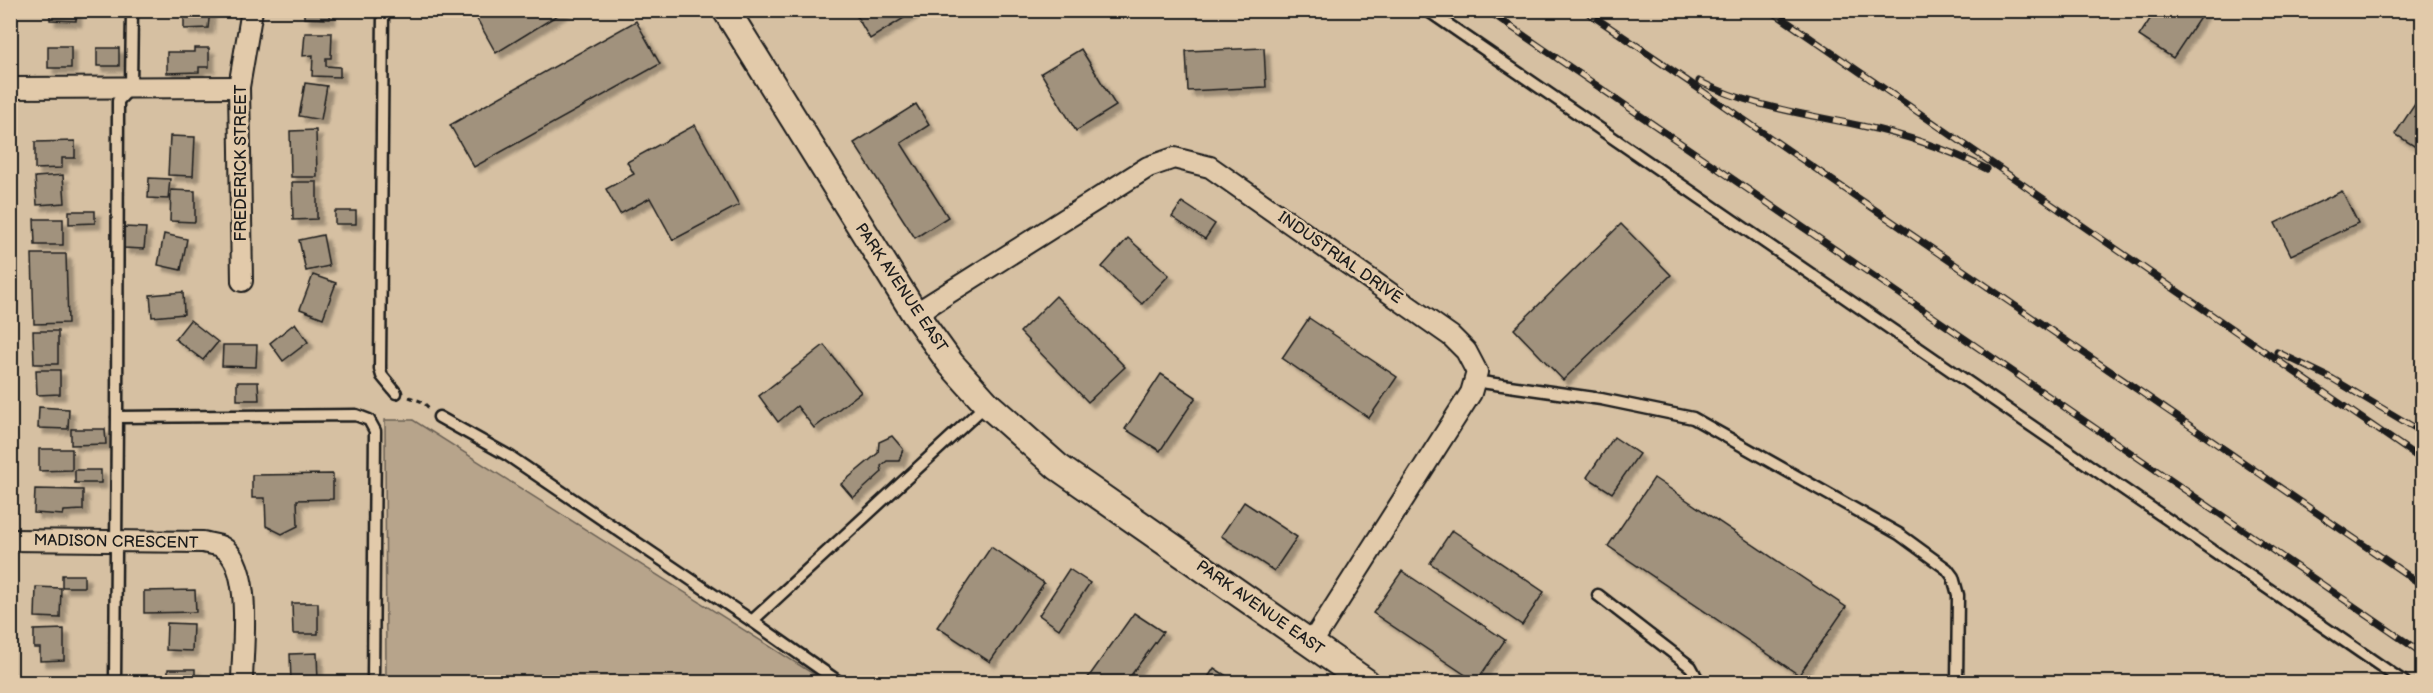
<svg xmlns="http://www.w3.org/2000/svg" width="2433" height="693" viewBox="0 0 2433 693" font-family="'Balsamiq Sans',sans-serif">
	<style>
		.green { fill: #b7a48b; stroke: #6a6054; stroke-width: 1.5 }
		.building { fill: #a1927d; stroke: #1c1c1c; stroke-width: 1.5; filter: url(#shadow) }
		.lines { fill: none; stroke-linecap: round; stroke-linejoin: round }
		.service-casing { stroke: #1c1c1c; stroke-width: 15 }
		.minor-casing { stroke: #1c1c1c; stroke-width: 24 }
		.tertiary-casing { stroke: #1c1c1c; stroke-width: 30 }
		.path { stroke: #1c1c1c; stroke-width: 3; stroke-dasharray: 4.5 4.5; stroke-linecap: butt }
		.service { stroke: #e2caaa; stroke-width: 10 }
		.minor { stroke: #e2caaa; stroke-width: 20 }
		.tertiary { stroke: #e2caaa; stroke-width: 26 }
		.rail-casing { stroke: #1c1c1c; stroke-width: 7 }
		.rail { stroke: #e2caaa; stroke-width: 4.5; stroke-dasharray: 14; stroke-linecap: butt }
		.labels { text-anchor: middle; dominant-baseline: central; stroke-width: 5; stroke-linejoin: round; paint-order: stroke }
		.street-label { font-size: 16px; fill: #1c1c1c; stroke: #e2caaa }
	</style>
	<defs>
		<filter id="shadow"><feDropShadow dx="5.5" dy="5.5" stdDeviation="1.5" flood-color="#0004"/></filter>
	</defs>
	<rect width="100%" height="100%" fill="#d6c0a2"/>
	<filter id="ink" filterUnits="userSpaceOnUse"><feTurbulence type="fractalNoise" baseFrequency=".0167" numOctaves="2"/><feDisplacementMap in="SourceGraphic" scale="12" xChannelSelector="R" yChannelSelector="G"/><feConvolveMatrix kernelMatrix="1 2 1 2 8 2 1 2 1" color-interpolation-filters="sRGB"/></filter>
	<g filter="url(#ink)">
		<path class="green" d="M385 420H413L826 682H386Z"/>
		<g class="building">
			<path d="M50 10H76V21L50 20Z"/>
			<path d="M184 10H210L208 28 184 29Z"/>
			<path d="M304 10H330V19L304 18Z"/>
			<path d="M472 10H566L496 53Z"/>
			<path d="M853 10H917L870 39Z"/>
			<path d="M2156 10H2205L2173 58 2139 36Z"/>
			<path d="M636 21 660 64 474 167 450 125Z"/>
			<path d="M305 33H332L331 58H326V66L340 67V77L312 76 313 55 303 56Z"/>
			<rect x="48" y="46" width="23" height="22"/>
			<rect x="97" y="48" width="22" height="18"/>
			<path d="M194 48H209V67H199V72L167 73V52H194Z"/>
			<path d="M1264 48 1266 87 1188 91 1186 51Z"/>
			<path d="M1081 49 1116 106 1076 131 1041 73Z"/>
			<path d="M305 83 327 86 321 120 299 116Z"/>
			<path d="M2417 101 2422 105V151L2395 134Z"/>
			<path d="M916 104 929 125 901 143 948 217 915 238 854 143Z"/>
			<path d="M695 125 739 205 673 240 650 198 620 214 606 189 634 174 627 162Z"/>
			<path d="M316 130 317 177H291L290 131Z"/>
			<path d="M170 136 195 137 193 176 168 175Z"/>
			<path d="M75 141V158H62V168L35 169V142Z"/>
			<path d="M63 175 65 203 37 205 35 177Z"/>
			<path d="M149 178 170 179 168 199 148 198Z"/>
			<path d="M292 182H317V219L293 220Z"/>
			<path d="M171 190 195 191V222L170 221Z"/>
			<path d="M2342 191 2358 223 2291 255 2275 223Z"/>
			<path d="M1182 202 1215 224 1205 239 1172 217Z"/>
			<path d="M69 211H95V223L69 224Z"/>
			<rect x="335" y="211" width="21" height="13"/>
			<path d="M34 219H63V245H35Z"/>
			<path d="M1621 224 1671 275 1563 380 1514 329Z"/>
			<path d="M124 227 146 228 144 249 123 248Z"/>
			<path d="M164 234 187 239 181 270 158 265Z"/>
			<path d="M323 235 329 266 306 271 299 240Z"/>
			<path d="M1128 238 1169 275 1142 304 1102 267Z"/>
			<path d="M32 254H66L68 323 34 324Z"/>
			<path d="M313 275 336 283 323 318 300 309Z"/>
			<path d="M183 292 184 314 152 317 150 295Z"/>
			<path d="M1056 296 1125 367 1088 402 1020 332Z"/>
			<path d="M1309 318 1397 377 1369 418 1282 358Z"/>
			<path d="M190 320 218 342 203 360 175 339Z"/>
			<path d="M295 323 308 342 283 361 270 343Z"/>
			<path d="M33 331H58V364H34Z"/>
			<path d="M223 345H257L256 367 222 366Z"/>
			<path d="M824 345 861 392 814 428 797 406 778 422 759 396Z"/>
			<path d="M36 370H60V394L37 395Z"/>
			<path d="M1161 374 1196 397 1160 451 1125 429Z"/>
			<path d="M237 382H258L259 400H237Z"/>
			<path d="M39 407 69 409 68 429 38 428Z"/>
			<path d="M71 429H105L106 444 71 445Z"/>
			<path d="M892 436 903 449 899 461H887L881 466 882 472 853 498 841 484 878 453 879 442Z"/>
			<path d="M1614 437 1639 454 1612 493 1587 477Z"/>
			<path d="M39 449H72V470L39 471Z"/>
			<rect x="75" y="470" width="26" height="13"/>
			<path d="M333 474V499L297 500 298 526 282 534 266 526 265 498H252V475Z"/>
			<path d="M1654 478 1846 607 1799 675 1608 546Z"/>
			<path d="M35 489 83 490V510L64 511 63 515 34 513Z"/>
			<path d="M1244 502 1297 537 1274 571 1221 536Z"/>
			<path d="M1452 530 1544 592 1522 625 1430 563Z"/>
			<path d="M991 547 1044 583 990 662 937 627Z"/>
			<path d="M1069 569 1090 583 1059 629 1039 615Z"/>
			<path d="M1402 571 1505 640 1476 682 1373 613Z"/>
			<rect x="62" y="575" width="22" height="12"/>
			<path d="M36 587 61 588 60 618 35 617Z"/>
			<path d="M195 590 196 612 144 613V591Z"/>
			<path d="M292 603H318V634H293Z"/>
			<path d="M1134 613 1163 632 1126 682H1085Z"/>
			<path d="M167 623 193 624 192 651 166 650Z"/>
			<path d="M64 629V660L40 661V648H34V630Z"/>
			<path d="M317 653 318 682H291L290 654Z"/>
			<path d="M1214 668 1236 682H1205Z"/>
			<rect x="168" y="669" width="27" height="13"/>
			<path d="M57 677V682H34V679Z"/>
			<path d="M323 678 345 679V682H323Z"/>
		</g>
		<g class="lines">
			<defs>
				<g id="service">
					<path d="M383 10 380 369 382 376 396 393"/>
					<path d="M1427 10 2404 682"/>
					<path d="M1474 381 1601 399 1693 418 1899 534 1947 569 1953 577 1958 595 1957 682"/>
					<path d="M117 417 118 101 131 87 132 10"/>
					<path d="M439 417 509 456 752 621"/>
					<path d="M1598 595 1691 667 1699 682"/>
					<path d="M115 682 117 417 356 415 369 420 375 431 373 682"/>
					<path d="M839 682 752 621 987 404"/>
				</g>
				<g id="minor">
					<path d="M10 88 239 87"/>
					<path d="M242 281 239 87 252 10"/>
					<path d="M915 314 1148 167 1174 158 1210 167 1451 336 1466 351 1477 372 1471 393 1311 644"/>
					<path d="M10 540 203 542C209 544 217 544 222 547 254 565 242 650 242 682"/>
				</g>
				<path id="tertiary" d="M726 10 915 314 951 364 987 404 1058 467 1366 682"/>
			</defs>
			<use href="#service" class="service-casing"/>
			<use href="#minor" class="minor-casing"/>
			<use href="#tertiary" class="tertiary-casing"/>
			<path class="path" d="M409 397 423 402 429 408"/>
			<use href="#service" class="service"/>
			<use href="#minor" class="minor"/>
			<use href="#tertiary" class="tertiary"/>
			<defs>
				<g id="rail">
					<path d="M1487 10 2422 653"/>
					<path d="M1584 10 1661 62"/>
					<path d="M1770 10 2422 460"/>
					<path d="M1654 58 2422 585"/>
					<path d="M1699 81C1750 107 1807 114 1862 126 1906 135 1947 149 1987 169"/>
					<path d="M2277 352 2333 379 2422 432"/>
				</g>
			</defs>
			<use href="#rail" class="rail-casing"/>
			<use href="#rail" class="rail"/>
		</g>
	</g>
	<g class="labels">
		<g class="street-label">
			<text transform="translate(241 163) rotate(-90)">FREDERICK STREET</text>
			<text transform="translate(1340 258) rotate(35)">INDUSTRIAL DRIVE</text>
			<text transform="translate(901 288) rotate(56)">PARK AVENUE EAST</text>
			<text transform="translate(116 542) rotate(1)">MADISON CRESCENT</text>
			<text transform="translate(1260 608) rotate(35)">PARK AVENUE EAST</text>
		</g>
	</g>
	<rect width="2433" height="693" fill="none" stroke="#e2caaa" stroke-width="36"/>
	<rect x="18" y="18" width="2397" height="657" fill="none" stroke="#1c1c1c" stroke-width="2" filter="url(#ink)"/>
</svg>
